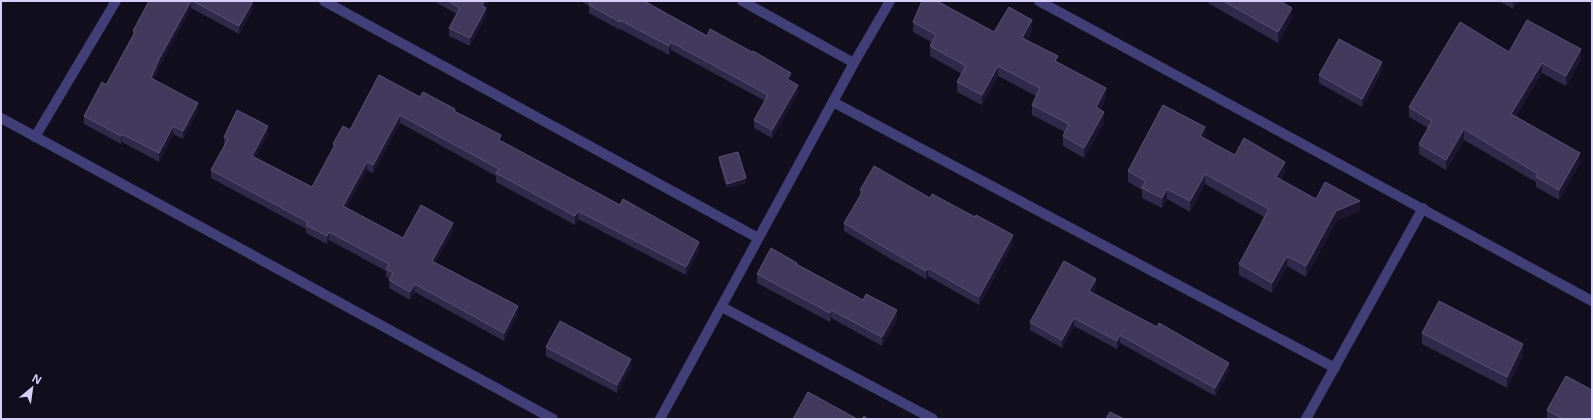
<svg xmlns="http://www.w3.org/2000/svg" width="1593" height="420" viewBox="0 0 1593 420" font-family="'Noto Sans',sans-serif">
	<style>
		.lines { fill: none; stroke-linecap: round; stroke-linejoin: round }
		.minor { stroke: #413e78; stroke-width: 10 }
		.wall { fill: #2f294a }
		.shaded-wall { fill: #1c1631 }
		.building { fill: #413a5d; stroke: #585276 }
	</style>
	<rect width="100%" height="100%" fill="#110e1e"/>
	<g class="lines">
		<g class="minor">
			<path d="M324 1 758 238"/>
			<path d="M742 1 854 63"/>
			<path d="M1039 1 1592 301"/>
			<path d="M833 102 1335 368"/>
			<path d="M1 118 553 419"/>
			<path d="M35 137 116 1"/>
			<path d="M722 307 933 419"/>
			<path d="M660 419 854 63 890 1"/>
			<path d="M1306 419 1423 208"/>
		</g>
	</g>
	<g class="wall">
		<path d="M149 1H253V9L239 34 191 8 159 67 154 79 198 111 183 139 173 134 159 162 122 142 121 144 84 124V116L106 85 133 35V31Z"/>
		<path d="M437 1H489L485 8 486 16 470 46 449 36V28L457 14 437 3Z"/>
		<path d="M580 1H644L791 81 798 93 772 138 754 128V120L765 101 671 50 669 55 620 29V30L589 13V6Z"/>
		<path d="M1208 1H1286L1284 4 1292 18 1278 43 1208 3Z"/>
		<path d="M1499 1H1518L1513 9Z"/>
		<path d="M913 22 994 32 1032 30 1027 40 1058 62 1106 98 1100 110 1104 122 1084 158 1063 146V136L1065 132 1032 115V105L1036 96 998 76 982 105 957 92V82L962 74 930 56V46L931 42 913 32Z"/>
		<path d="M1509 52 1581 59 1566 86 1542 73 1516 116 1580 163 1559 200 1536 187V182L1464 140 1446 170 1419 154V144L1428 128 1409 117V107Z"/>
		<path d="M1382 71 1362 107 1319 83V75Z"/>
		<path d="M420 97 455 111 501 141 699 250 686 275 578 219 575 225 496 182V176L400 123 373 173 367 170 346 208 403 238 453 231 435 263 518 314 504 341 415 292 410 300 389 288 390 279 386 277V271L329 240 327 244 306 233V229L211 178V170L225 146 224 145V137L268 134 255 158 312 187 333 147V144L350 130Z"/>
		<path d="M1205 137 1204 138 1235 155 1285 172 1281 180 1316 199 1360 211 1336 221 1306 277 1287 266 1272 293 1239 275V264L1264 217 1205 184 1190 212 1167 199 1162 208 1142 198V190L1128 182V171Z"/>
		<path d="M719 157 746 183 727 188 719 162Z"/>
		<path d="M860 190 930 198 1013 244 979 305 928 276 926 279 889 258 844 231V223L860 196Z"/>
		<path d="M797 264 897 319 882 346 831 318 830 322 757 283V274Z"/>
		<path d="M1096 287 1093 293 1229 371 1215 396 1120 343 1117 349 1074 326 1062 348 1030 330V322Z"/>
		<path d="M1422 333 1523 355 1507 388 1422 344Z"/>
		<path d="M546 347 631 367 617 393 546 356Z"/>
		<path d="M1547 410 1592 419H1547Z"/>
	</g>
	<g class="shaded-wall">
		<path d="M191 1V8L159 67 151 86V78L159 59Z"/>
		<path d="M253 1V9L239 34V26Z"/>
		<path d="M484 1H489L482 14V6Z"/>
		<path d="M1280 1H1286L1280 11Z"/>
		<path d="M1513 1H1518L1513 9Z"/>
		<path d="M486 8V16L470 46V38Z"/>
		<path d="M1292 8V18L1278 43V32Z"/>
		<path d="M1032 20V30L1022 48V38Z"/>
		<path d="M671 42V50L669 55V46Z"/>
		<path d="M1581 49V59L1566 86V76Z"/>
		<path d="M1382 62V71L1362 107V99Z"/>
		<path d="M1542 63V73L1511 124V114Z"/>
		<path d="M998 66V76L982 105V95Z"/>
		<path d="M791 73V81L787 87V79Z"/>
		<path d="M798 85V93L772 138V130Z"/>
		<path d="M1106 88V98L1096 118V107Z"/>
		<path d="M198 103V111L183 139V131Z"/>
		<path d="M1104 112V122L1084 158V148Z"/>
		<path d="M400 115V123L373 173V165Z"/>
		<path d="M173 126V134L159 162V153Z"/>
		<path d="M268 126V134L252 164V156Z"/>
		<path d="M1205 127V137L1200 147V136Z"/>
		<path d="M1464 129V140L1446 170V160Z"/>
		<path d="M122 134V142L121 144V136Z"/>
		<path d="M1580 153V163L1559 200V190Z"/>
		<path d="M367 162V170L343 214V206Z"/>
		<path d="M1285 162V172L1276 188V177Z"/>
		<path d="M1205 174V184L1190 212V201Z"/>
		<path d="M746 178V183L727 188V184Z"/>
		<path d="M1167 189V199L1162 208V198Z"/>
		<path d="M1360 201V211L1336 221 1306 277V266L1336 211Z"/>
		<path d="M578 211V219L575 225V216Z"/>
		<path d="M453 223V231L432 269V261Z"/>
		<path d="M329 232V240L327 244V236Z"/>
		<path d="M1013 235V244L979 305V297Z"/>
		<path d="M699 242V250L686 275V267Z"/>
		<path d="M1287 256V266L1272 293V283Z"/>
		<path d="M928 268V276L926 279V271Z"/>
		<path d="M1096 279V287L1089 299V291Z"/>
		<path d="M415 284V292L410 300V292Z"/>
		<path d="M518 306V314L504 341V333Z"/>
		<path d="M831 310V318L830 322V313Z"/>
		<path d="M897 310V319L882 346V337Z"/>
		<path d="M1074 318V326L1062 348V340Z"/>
		<path d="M1120 335V343L1117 349V341Z"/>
		<path d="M1523 344V355L1507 388V377Z"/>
		<path d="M631 359V367L617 393V385Z"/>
		<path d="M1229 363V371L1215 396V388Z"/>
	</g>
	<g class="building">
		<path d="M149 1H191L159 59 151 78 198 103 183 131 173 126 159 153 122 134 121 136 84 116 102 82 106 85 135 32 133 31Z"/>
		<path d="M193 1H253L239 26Z"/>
		<path d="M448 1H484L482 6 486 8 470 38 449 28 460 8Z"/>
		<path d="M591 1H644L707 36 710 29 752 52 753 51 791 73 787 79 798 85 772 130 754 120 768 95 671 42 669 46 620 20V22L589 5Z"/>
		<path d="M922 1 925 2V1H937L994 32 1009 7 1032 20 1022 38 1058 56 1055 61 1106 88 1096 107 1104 112 1084 148 1063 136 1069 124 1032 105 1040 88 998 66 982 95 957 82 966 66 930 46 936 35 913 22Z"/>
		<path d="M1223 1H1280L1292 8 1278 32Z"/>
		<path d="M1527 20 1581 49 1566 76 1542 63 1511 114 1580 153 1559 190 1536 177 1538 174 1464 129 1446 160 1419 144 1432 121 1409 107 1460 22 1509 52Z"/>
		<path d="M1339 39 1382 62 1362 99 1319 75Z"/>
		<path d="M379 75 420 97 423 92 455 109 454 111 501 135 499 140 544 164 620 205 623 199 699 242 686 267 578 211 575 216 496 173 499 169 400 115 373 165 367 162 343 206 403 238 421 205 453 223 432 261 518 306 504 333 415 284 410 292 389 280 393 273 386 269 389 264 329 232 327 236 306 225 308 222 211 170 228 139 224 137 237 110 268 126 252 156 312 187 335 145 333 144 343 126 350 130Z"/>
		<path d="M1163 105 1205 127 1200 136 1235 155 1244 138 1285 162 1276 177 1316 199 1325 182 1360 201 1336 211 1306 266 1287 256 1272 283 1239 264 1269 209 1205 174 1190 201 1167 189 1162 198 1142 188 1146 181 1128 171Z"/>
		<path d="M738 152 746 178 727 184 719 157Z"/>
		<path d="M874 166 930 198 932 194 975 217 976 215 1013 235 979 297 928 268 926 271 889 250 844 223 863 191 860 190Z"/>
		<path d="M771 248 797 263 796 264 863 300 866 294 897 310 882 337 831 310 830 313 757 274Z"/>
		<path d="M1064 261 1096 279 1089 291 1157 327 1159 323 1229 363 1215 388 1120 335 1117 341 1074 318 1062 340 1030 322Z"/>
		<path d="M1439 301 1523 344 1507 377 1422 333Z"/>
		<path d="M560 321 631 359 617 385 546 347Z"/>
		<path d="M1566 376 1592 390V419H1563L1547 410Z"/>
		<path d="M808 392 857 419H793Z"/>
		<path d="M1110 412 1124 419H1106Z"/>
		<path d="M864 416 868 419H862Z"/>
	</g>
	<rect width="1593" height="420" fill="none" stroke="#d5cffa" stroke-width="4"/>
	<g transform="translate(32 388) rotate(29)" stroke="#110e1e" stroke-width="3" paint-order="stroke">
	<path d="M0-3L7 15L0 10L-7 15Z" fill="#d5cffa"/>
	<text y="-6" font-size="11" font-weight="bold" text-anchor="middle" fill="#d5cffa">N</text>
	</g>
</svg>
